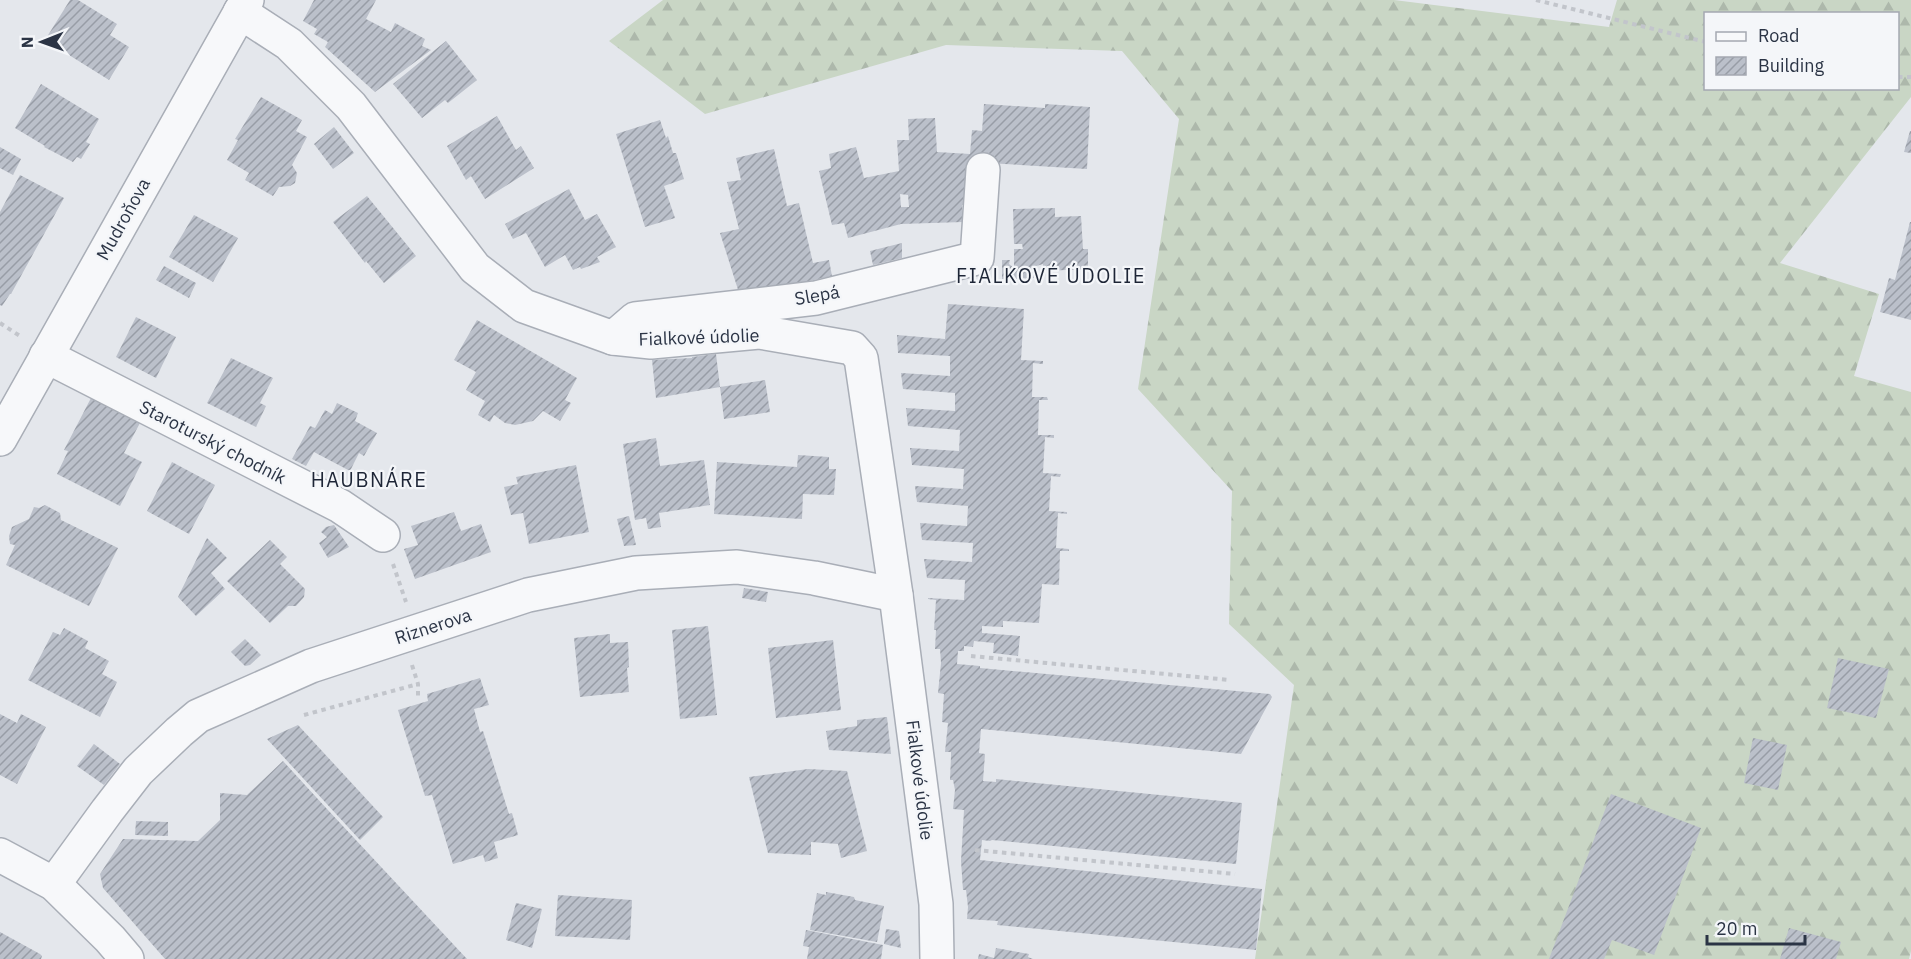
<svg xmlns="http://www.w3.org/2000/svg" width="1911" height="959" viewBox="0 0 1911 959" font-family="'IBM Plex Sans',sans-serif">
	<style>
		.forest { fill: url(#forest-firs); fill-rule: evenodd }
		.building { fill: url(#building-hatch); fill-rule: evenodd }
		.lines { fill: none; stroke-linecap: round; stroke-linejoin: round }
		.minor-casing { stroke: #a9aeb7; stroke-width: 36 }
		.path { stroke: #c2c5cb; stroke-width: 4; stroke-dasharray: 4.5 4.5; stroke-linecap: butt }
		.minor { stroke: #f7f8fa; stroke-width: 33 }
		.labels { text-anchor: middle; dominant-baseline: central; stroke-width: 4.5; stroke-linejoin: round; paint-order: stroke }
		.street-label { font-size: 18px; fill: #2b3445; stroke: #f4f6f9 }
		.neighbourhood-label { font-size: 20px; letter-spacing: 1.5px; fill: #1d2536; stroke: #f4f6f9 }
	</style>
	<defs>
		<pattern id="forest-firs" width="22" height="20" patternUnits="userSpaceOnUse" patternTransform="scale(1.5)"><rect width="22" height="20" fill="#c9d6c5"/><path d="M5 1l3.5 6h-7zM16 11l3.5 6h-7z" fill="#adb8ab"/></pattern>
		<pattern id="building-hatch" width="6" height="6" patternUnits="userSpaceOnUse" patternTransform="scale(1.5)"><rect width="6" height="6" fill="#bbc0ca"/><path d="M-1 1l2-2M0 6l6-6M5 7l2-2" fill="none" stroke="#989da6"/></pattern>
	</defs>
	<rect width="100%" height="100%" fill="#e4e7ec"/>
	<path class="forest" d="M663 0H1394L1609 27 1617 0H1911V97L1780 263 1879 294 1854 376 1911 392V951L1909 959H1255L1294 685 1229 624 1232 491 1138 389 1179 119 1122 51 946 45 705 114 609 41ZM1706 14H1898V88H1706Z"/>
	<g class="building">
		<path d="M70 0H78L117 24 110 35 129 47 109 80 45 40Z"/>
		<path d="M314 0H376L366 19 391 32 395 23 425 39 422 46 431 50 375 92 325 47 328 42 314 34 317 29 303 21Z"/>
		<path d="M446 41 477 80 448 103 445 100 422 118 393 84Z"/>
		<path d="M41 84 99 119 86 142 90 144 81 159 77 157 73 162 44 147 45 146 15 128Z"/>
		<path d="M261 97 302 120 296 131 307 137 292 165 297 173 295 183 290 186 279 187 273 196 245 180 249 173 227 160 238 140 235 139Z"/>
		<path d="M984 104 1045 108V104L1090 107 1087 169 970 162 967 205H962L963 222 901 224 848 238 844 223 832 225 819 171 831 168 829 154 856 147 864 178 899 171 897 140H909L908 119 935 118 937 152 970 154 972 130 982 131ZM900 194 908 195 909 207H901Z"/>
		<path d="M497 116 516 150 521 146 534 168 485 199 471 176 466 180 447 146Z"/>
		<path d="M660 120 666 138 668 136 673 153H676L684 179 664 186 675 218 645 227 616 134Z"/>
		<path d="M334 127 354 153 333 169 314 144Z"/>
		<path d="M1910 131H1911V153L1904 152Z"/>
		<path d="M0 147 21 159 13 175 0 168Z"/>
		<path d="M774 149 787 206 799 203 813 263 829 260 832 276 740 296 720 233 739 229 727 182 741 180 736 158Z"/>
		<path d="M20 175 64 198 11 294H10L2 306 0 305V212Z"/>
		<path d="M569 189 585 220 597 214 616 247 597 257 600 262 581 269 580 267 573 270 565 255 545 267 526 233 513 239 505 224Z"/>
		<path d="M367 196 416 256 384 283 366 261 365 263 333 222Z"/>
		<path d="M1055 208V217L1081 216 1083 249H1088V269L1043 271V264L1033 267 1035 278 1002 279V260H1010L1009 264 1014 268V249H1023L1022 244H1014L1013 209Z"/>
		<path d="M194 215 238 238 213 282 169 257Z"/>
		<path d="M1910 222H1911V320L1880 312 1889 278 1895 280Z"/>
		<path d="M902 243V258L873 265 870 251Z"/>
		<path d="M164 266 196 283 189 298 156 280Z"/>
		<path d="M948 304 1024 309 1021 360 1043 361V364L1033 363 1032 397H1047L1048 400H1039L1038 435H1054V438L1045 437 1043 473 1061 474 1060 477 1051 476 1049 511 1067 512V514L1058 513 1056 548 1069 549V551H1060L1059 585 1042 584 1039 623 1003 621V627L982 626V633L1020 636 1018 656 993 653 994 643 974 641 973 647 964 646V651H958L957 664 980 666V668L1270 694 1272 697 1241 754 981 729 979 753 985 754 983 781 996 782V779L1242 803 1236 864 992 840 990 841 982 840 980 860 1262 889 1256 950 997 925 998 921 967 919 968 907 966 890H963L961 861 964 810 953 809 955 790 953 780H950L951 756V752H945L948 723 942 722 944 694 938 693 941 663 940 649H935L936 630H934L936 600 928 599V598L964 600 965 580 927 578 924 559 972 562 973 543 922 540 920 523 967 526 968 506 917 502 915 486 963 489 964 469 912 465 910 448 959 451 960 430 908 426 906 408 955 411V393L903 389 901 373 950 376V356L898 353 897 335 945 339Z"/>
		<path d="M136 317 176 337 156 378 116 357Z"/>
		<path d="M477 320 577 378 565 400 571 403 560 421 543 411 533 421 515 425 505 423 494 415 490 422 478 415 485 401 466 390 476 372 454 360Z"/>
		<path d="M716 354 720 387 656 398 652 360 692 358V357Z"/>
		<path d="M231 358 273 378 260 403 266 406 256 427 207 403Z"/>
		<path d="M765 380 770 412 724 419 720 387Z"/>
		<path d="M91 398 140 423 124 453 142 462 120 506 57 474 68 451 64 450Z"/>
		<path d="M337 403 358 413 355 421 377 433 364 456 359 453 350 471 314 452 306 466 292 459 310 426 315 428 325 410 332 414Z"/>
		<path d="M656 438 660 466 704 460 710 505 659 513 661 527 648 529 646 518 635 520 623 444Z"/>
		<path d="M798 455 829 457V469H836L834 495 803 494 802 519 714 514 717 462 797 467Z"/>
		<path d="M172 462 215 485 189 534 147 511Z"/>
		<path d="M576 465 589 532 529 544 523 513 511 515 504 487 518 484 516 477Z"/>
		<path d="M45 505 60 513 61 520 118 548 89 606 6 565 15 545 10 544 9 536 12 527 29 519 34 507 39 508Z"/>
		<path d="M454 512 461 531 481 524 491 552 415 579 404 549 418 545 411 526Z"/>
		<path d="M629 516 636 545 624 546 617 519Z"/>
		<path d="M334 525 349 547 328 558 319 543 327 537 321 532 326 527Z"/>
		<path d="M207 538 227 558 211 573 225 589 196 616 178 597Z"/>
		<path d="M270 540 287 557 280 564 305 589 304 597 296 606H288L270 623 227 581Z"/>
		<path d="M744 588 768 592 766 602 742 598Z"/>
		<path d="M708 626 717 715 680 719 672 630Z"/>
		<path d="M64 628 88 641 85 648 109 661 102 674 117 682 100 717 28 680 53 632 60 635Z"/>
		<path d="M610 634V643L628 642 629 667 627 668 629 692 580 697 574 638Z"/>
		<path d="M245 639 261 655 250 665 245 666 231 652Z"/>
		<path d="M833 640 841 710 776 718 768 648Z"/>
		<path d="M1838 658 1889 669 1876 718 1827 708Z"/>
		<path d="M480 678 489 705 474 709 480 732 483 731 509 814 512 813 518 835 494 842 498 858 485 862 483 855 453 864 432 795 425 796 398 710 428 701 427 694Z"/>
		<path d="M0 714 17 723 21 714 46 727 17 784 0 775Z"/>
		<path d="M887 717 891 754 829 750 826 731 857 726V720Z"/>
		<path d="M298 725 383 817 360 840 267 739Z"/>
		<path d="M1753 738 1787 745 1778 790 1744 783Z"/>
		<path d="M94 744 120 764 104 785 77 766Z"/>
		<path d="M283 761 327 809 467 959H165L103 888 100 874 123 839 198 841 220 820V793L247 795Z"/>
		<path d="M808 769 847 771 867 851 841 858 838 844 811 842V855L768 853 749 777Z"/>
		<path d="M1611 794 1701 828 1654 955 1612 940 1604 959H1549Z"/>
		<path d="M136 821 168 822V836L135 835Z"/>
		<path d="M826 892 854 897 855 900 884 906 877 942 810 930 817 893 826 895Z"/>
		<path d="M558 895 632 900 630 940 555 936Z"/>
		<path d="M516 903 542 909 532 948 506 940Z"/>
		<path d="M1789 928 1841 942 1836 959H1780Z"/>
		<path d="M886 929 899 931 901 948 884 944Z"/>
		<path d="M806 930 883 945 881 959H807L809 947 803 946Z"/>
		<path d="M0 932 40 954 42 956 41 959H0Z"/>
		<path d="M996 948 1029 954 1028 957 1033 959H978L979 954 994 958Z"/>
	</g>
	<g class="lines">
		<defs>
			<g id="minor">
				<path d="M240 12 289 44 351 106 475 268 524 306 613 338 651 342 759 332 852 348 861 358 896 595 936 904 937 959"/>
				<path d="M613 338 635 319 816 298 977 258 983 170"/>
				<path d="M46 356 340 506 383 535"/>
				<path d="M0 439 247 0"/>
				<path d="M0 855 54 884 110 939 127 959"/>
				<path d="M54 884 107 811 138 771 179 732 198 716 311 666 528 595 636 573 737 567 814 578 896 595"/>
			</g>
		</defs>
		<use href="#minor" class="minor-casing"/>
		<g class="path">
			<path d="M1536 0 1706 42"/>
			<path d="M1898 77H1911"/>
			<path d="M0 323 20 336"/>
			<path d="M393 564 406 602"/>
			<path d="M971 656 1230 680"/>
			<path d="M412 665 418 684V700"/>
			<path d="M304 715 418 684"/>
			<path d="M975 850 1235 874"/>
		</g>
		<use href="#minor" class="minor"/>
	</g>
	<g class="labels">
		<g class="street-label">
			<text transform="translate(123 219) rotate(-61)">Mudroňova</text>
			<text transform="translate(817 295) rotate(-10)">Slepá</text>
			<text transform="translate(699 337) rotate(-2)">Fialkové údolie</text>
			<text transform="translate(213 442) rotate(27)">Staroturský chodník</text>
			<text transform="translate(433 626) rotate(-18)">Riznerova</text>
			<text transform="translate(920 780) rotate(83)">Fialkové údolie</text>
		</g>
		<g class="neighbourhood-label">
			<text x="1051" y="275">FIALKOVÉ ÚDOLIE</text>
			<text x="369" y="479">HAUBNÁRE</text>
		</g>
	</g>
	<rect x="1704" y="12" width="195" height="78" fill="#f4f6f9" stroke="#a4a8b1" stroke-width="1.5"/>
	<rect x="1716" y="32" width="30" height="9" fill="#f7f8fa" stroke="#a4a8b1" stroke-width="1.5"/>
	<text x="1758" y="42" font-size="18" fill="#2b3445">Road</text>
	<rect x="1716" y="57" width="30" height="18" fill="url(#building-hatch)" stroke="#a4a8b1" stroke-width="1.5"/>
	<text x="1758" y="72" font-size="18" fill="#2b3445">Building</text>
	<g transform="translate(42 42) rotate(269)" stroke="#f4f6f9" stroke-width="4.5" paint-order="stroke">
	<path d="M0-4.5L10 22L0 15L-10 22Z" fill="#2b3445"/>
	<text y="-9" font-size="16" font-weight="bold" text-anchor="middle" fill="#2b3445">N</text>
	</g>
	<path d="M1707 935v9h98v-9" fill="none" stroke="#2b3445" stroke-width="3"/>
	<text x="1716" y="935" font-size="18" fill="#2b3445" stroke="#f4f6f9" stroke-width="4.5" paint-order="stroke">20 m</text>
</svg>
